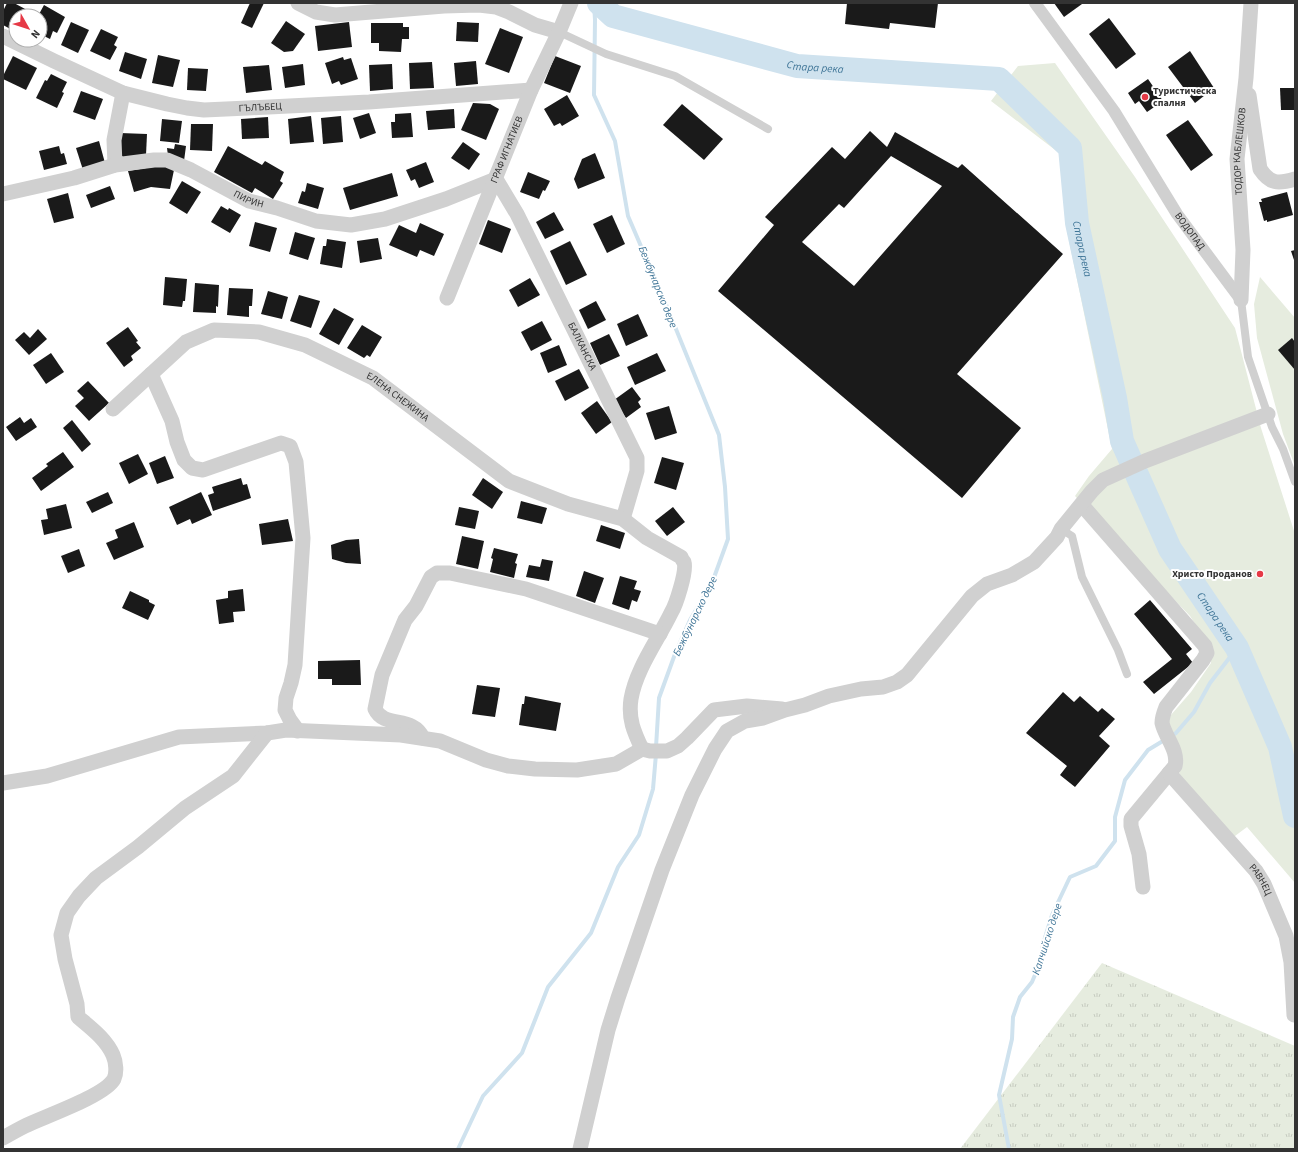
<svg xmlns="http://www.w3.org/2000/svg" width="1298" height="1152" viewBox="0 0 1298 1152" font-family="'Source Sans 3',sans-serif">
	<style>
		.grass { fill: url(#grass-tufts) }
		.green { fill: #e6ecdf }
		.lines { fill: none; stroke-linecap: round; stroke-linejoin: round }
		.stream { stroke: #cfe2ee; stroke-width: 4 }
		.river { stroke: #cfe2ee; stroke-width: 24 }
		.building { fill: #1a1a1a; fill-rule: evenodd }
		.service { stroke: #d0d0d0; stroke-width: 8 }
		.pedestrian { stroke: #d0d0d0; stroke-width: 12 }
		.minor { stroke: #d0d0d0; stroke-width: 15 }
		.poi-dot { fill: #e63946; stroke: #fff; stroke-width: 1.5 }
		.labels { text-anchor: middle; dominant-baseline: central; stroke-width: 4; stroke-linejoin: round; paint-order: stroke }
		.poi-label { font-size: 10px; font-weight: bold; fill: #333; stroke: #fff; text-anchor: start }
		.street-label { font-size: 10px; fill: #333; stroke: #fff }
		.water-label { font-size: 11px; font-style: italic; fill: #3f7597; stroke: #fff }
	</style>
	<defs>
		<pattern id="grass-tufts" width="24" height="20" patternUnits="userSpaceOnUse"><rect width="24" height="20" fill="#e6ecdf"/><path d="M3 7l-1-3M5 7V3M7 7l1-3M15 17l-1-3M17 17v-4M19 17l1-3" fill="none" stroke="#c6cbc0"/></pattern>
	</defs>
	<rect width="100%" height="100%" fill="#fff"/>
	<path class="grass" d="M1102 963 1295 1046V1149H960Z"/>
	<g class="green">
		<path d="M1055 63 1135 177 1235 328 1261 428 1295 534V883L1247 827 1231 839 1180 788 1179 766 1166 739 1170 716 1191 692 1211 663 1210 647 1190 616 1075 496 1089 476 1112 449 1067 231 1063 156 991 101 1018 66Z"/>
		<path d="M1260 277 1295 318V466L1283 434 1257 338 1254 304Z"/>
	</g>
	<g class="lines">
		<g class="stream">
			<path d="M594 3 595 20 594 95 615 141 628 216 665 302 719 435 725 487 728 539 712 583 690 620 675 654 659 698 656 747"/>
			<path d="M458 1149 483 1096 522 1053 548 987 591 933 618 867 639 835 653 789 656 754"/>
			<path d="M1009 1149 999 1095 1012 1039 1013 1017 1020 997 1032 982 1040 963 1043 944 1052 915 1070 877 1096 866 1115 841V817L1125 780 1148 750 1176 733 1194 712 1210 683 1237 648"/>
		</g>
		<path class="river" id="s1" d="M599 3 613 16 797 66 999 79 1070 148 1077 223 1115 398 1122 441 1170 549 1237 648 1280 747 1295 816"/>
	</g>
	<g class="building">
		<path d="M7 3H14L27 10 24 16H16V32L3 25V11Z"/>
		<path d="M250 3H264L252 28 241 23Z"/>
		<path d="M847 3H938L935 28 890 23 889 29 845 24Z"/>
		<path d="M1054 3H1081L1082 4 1064 17Z"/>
		<path d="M44 5 65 17 57 33 53 31 50 39 40 34V16H38Z"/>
		<path d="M1109 18 1136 54 1116 69 1089 34Z"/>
		<path d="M286 21 305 34 293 51 284 52 271 43Z"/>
		<path d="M71 22 89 30 78 53 61 45Z"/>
		<path d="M349 22 352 47 318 51 315 26Z"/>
		<path d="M457 22 479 23 478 42 456 41Z"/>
		<path d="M371 23H403V27H409V39H402L401 52 379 51V43H371Z"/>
		<path d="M500 28 523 37 509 73 485 64Z"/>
		<path d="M101 29 118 37 114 45 117 47 110 60 90 51Z"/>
		<path d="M1190 51 1214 88 1195 103 1168 67Z"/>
		<path d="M125 52 147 59 141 79 119 71Z"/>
		<path d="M158 55 180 60 173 87 152 83Z"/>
		<path d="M13 56 37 68 26 90 3 79V76Z"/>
		<path d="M555 56 581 66 570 93 544 83Z"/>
		<path d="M343 57 344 60 351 58 358 79 341 85 339 81 332 84 325 63Z"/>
		<path d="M476 61 478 84 456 86 454 63Z"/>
		<path d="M432 62 434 88 410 89 409 63Z"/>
		<path d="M303 64 305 85 285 88 282 67Z"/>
		<path d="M392 64 393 89 370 91 369 65Z"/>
		<path d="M269 65 272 90 246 93 243 67Z"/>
		<path d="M188 68 208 69 206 91 187 90Z"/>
		<path d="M51 74 67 82 62 92 64 93 57 108 36 98 45 80 47 81Z"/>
		<path d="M1148 79 1163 101 1147 112 1139 101 1135 104 1128 93Z"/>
		<path d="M1280 88H1295V110H1281Z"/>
		<path d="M81 91 103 99 95 120 73 112Z"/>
		<path d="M567 95 579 116 562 126 560 123 554 126 544 109Z"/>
		<path d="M473 103 490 104 499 109 486 140 461 130Z"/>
		<path d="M682 104 723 139 704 160 663 125Z"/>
		<path d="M454 109 455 128 428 130 426 111Z"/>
		<path d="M369 113 376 133 360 139 353 118Z"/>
		<path d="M411 113 413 137 392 138 391 122H395V114Z"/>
		<path d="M311 116 314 142 290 144 288 119Z"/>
		<path d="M341 116 343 142 323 144 321 118Z"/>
		<path d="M268 117 269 138 242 139 241 119Z"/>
		<path d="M162 119 182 121 179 143 160 141Z"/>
		<path d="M1188 120 1213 155 1191 171 1166 135Z"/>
		<path d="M191 124H213L212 151 190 150Z"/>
		<path d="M870 131 887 147 895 132 958 168 962 164 1063 254 957 374 1021 428 962 498 718 291 774 225 765 217 832 147 845 159ZM891 156 942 186 854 286 802 242 839 204 844 208Z"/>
		<path d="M120 133 147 134 146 155 125 158 120 155Z"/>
		<path d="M99 141 105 163 83 170 76 148Z"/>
		<path d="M463 142 480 154 469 170 451 158Z"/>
		<path d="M175 144 186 146 184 161 168 156 167 148 174 149Z"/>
		<path d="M59 146 61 154 64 153 67 164 44 170 39 151Z"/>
		<path d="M228 146 262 165 265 161 284 172 280 181 283 183 273 199 255 188 252 193 214 172Z"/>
		<path d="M595 153 605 178 578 189 574 179 582 159Z"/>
		<path d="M426 162 434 182 419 188 415 179 411 181 406 170Z"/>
		<path d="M165 165 174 170 170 189 151 187 134 192 128 171Z"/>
		<path d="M528 172 550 181 545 191 543 190 539 199 520 192Z"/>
		<path d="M392 173 398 196 350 210 343 188Z"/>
		<path d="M182 181 201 192 187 214 169 203Z"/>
		<path d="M307 183 324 188 318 209 298 203 302 191 305 192Z"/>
		<path d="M110 186 115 199 91 208 86 195Z"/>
		<path d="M1287 192 1293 215 1267 222V220L1264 221 1259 202H1262L1261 199Z"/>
		<path d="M68 193 74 218 54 223 47 199Z"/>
		<path d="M221 206 228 210 229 208 241 215 230 233 211 222Z"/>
		<path d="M554 212 564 230 545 239 536 222Z"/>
		<path d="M612 215 625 244 607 253 593 224Z"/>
		<path d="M488 220 511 229 502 253 479 244Z"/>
		<path d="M255 222 277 228 270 252 249 246Z"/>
		<path d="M420 223 444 234 434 256 420 250 417 257 389 245 399 225 416 233Z"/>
		<path d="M295 232 315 238 308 260 289 254Z"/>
		<path d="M378 238 382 259 360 263 357 241Z"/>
		<path d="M327 239 346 242 342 268 320 264 323 246H326Z"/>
		<path d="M570 241 587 275 566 285 550 251Z"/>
		<path d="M1295 250V263L1291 251Z"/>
		<path d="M165 277 187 279 185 301H183L182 307 163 305Z"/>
		<path d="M530 278 540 295 518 307 509 290Z"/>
		<path d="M195 283 219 285 218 307 216 306V313L193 312Z"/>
		<path d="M229 288 253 289 252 306H249V317L227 315Z"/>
		<path d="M268 291 288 297 282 319 261 314Z"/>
		<path d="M299 295 320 301 311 328 290 321Z"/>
		<path d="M596 301 606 320 588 329 579 310Z"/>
		<path d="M334 308 354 319 339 345 319 334Z"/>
		<path d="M638 314 648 336 626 346 617 324Z"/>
		<path d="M542 321 552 340 531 351 521 332Z"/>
		<path d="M362 325 382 337 370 357 367 355 364 358 347 348Z"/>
		<path d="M128 327 138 341 136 342 141 348 131 356 133 360 124 367 106 343Z"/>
		<path d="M38 329 47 339 29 355 15 340 24 332 30 338Z"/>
		<path d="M609 334 620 356 600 365 590 343Z"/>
		<path d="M1292 338 1295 342V370L1278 350Z"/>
		<path d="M559 345 567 365 548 373 540 353Z"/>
		<path d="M51 353 64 372 46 384 33 365Z"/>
		<path d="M657 353 666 371 635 385 627 367Z"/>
		<path d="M579 369 589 388 565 401 555 381Z"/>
		<path d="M88 381 109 403 89 421 75 406 84 398 77 391Z"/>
		<path d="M632 387 641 399 638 402 641 407 626 418 614 400Z"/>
		<path d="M597 401 612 422 596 434 581 413Z"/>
		<path d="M669 406 677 433 655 440 646 413Z"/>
		<path d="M20 417 24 423 31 418 37 427 16 441 6 427Z"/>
		<path d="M72 420 91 444 82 452 63 428Z"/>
		<path d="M63 452 74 467 41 491 32 478 48 466 46 464Z"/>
		<path d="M138 454 148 474 129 484 119 463Z"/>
		<path d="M165 456 174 478 157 484 149 463Z"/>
		<path d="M662 457 684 463 676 490 654 483Z"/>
		<path d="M241 478 243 485 247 484 251 498 213 511 208 495 214 493 212 487Z"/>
		<path d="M483 478 503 492 492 509 472 495Z"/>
		<path d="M108 492 113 503 92 513 86 502Z"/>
		<path d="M201 492 212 515 192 524 190 519 177 525 169 507Z"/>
		<path d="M521 501 547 508 542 524 517 518Z"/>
		<path d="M66 504 72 528 44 535 41 520 48 519 46 509Z"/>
		<path d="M459 507 479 511 475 529 455 525Z"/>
		<path d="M673 507 685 522 667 536 655 521Z"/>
		<path d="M288 519 293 541 262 545 259 524Z"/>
		<path d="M134 522 144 547 114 560 106 543 118 538 115 530Z"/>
		<path d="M601 525 625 533 620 549 596 541Z"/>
		<path d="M462 536 484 541 478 569 456 564Z"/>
		<path d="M359 539 361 564 346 563 332 559 331 545 346 540Z"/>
		<path d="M494 548 518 554 515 563 517 564 514 578 490 572 493 559 491 558Z"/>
		<path d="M79 549 85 566 68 573 61 556Z"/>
		<path d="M542 559 553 561 549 581 526 577 529 565 540 567Z"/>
		<path d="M584 571 604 578 595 603 576 596Z"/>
		<path d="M620 576 637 581 634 589 641 591 637 602 632 600 629 610 612 604Z"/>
		<path d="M243 589 245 611 233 612 234 622 219 624 216 600 228 598V591Z"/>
		<path d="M130 591 149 600V602L155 605 148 620 122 608Z"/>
		<path d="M1150 600 1192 649 1186 654 1193 663 1154 694 1143 682 1172 659 1134 614Z"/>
		<path d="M360 660 361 685H332V679H318V661Z"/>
		<path d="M477 685 500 688 495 717 472 714Z"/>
		<path d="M1063 692 1074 702 1080 696 1098 712 1102 708 1115 719 1099 736 1110 746 1075 787 1060 775 1067 766 1026 733Z"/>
		<path d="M525 696 561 703 556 731 519 725 522 704H524Z"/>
	</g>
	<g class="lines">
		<g class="service">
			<path d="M559 32 606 54 675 76 768 129"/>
			<path d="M1241 300 1248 357 1272 427 1283 449 1295 482"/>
			<path d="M1061 529 1072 536 1082 577 1118 650 1127 674"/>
		</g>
		<path class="pedestrian" id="s2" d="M1035 3 1114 111 1177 214 1241 300"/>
		<g class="minor">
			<path d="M298 3 316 12 335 15 444 6 479 5 496 7 509 12 535 25 559 32"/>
			<path id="s3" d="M3 36 54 61 123 93 167 104 187 108 204 110 248 108 369 102 531 90"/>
			<path d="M1249 95 1260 169C1270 184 1278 184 1295 179"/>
			<path d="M115 165 114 140 123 93"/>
			<path id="s4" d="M3 194 74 178 115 165 154 160H167L191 170 249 201 277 208 316 221 351 225 385 219 446 199 496 179 517 214 637 458V471L623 519"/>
			<path id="s5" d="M447 298 531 90 559 32 571 3"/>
			<path id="s6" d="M1241 300 1243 250 1237 159 1246 78 1251 3"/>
			<path d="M151 374 172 421 177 442 184 460 192 468 203 470 281 443 290 446 296 462 303 538 295 665 291 683 286 698 285 710 290 720 298 731"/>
			<path id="s7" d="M113 409 186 342 214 330 259 332 305 345 373 378 509 481 568 504 623 519 647 538 681 557C681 558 684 562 684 562 687 571 676 605 671 613 658 640 636 669 631 699 628 719 634 732 642 749"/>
			<path d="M1082 505 1205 646 1207 653 1203 660 1166 707C1164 712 1162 717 1162 723 1165 737 1179 751 1175 766L1131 819V826L1139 854 1143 887"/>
			<path d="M423 738C413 715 384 729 375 709L382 675 405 620 416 606 431 577 437 573H450L526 589 660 634"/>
			<path id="s8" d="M1169 773 1256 871 1264 884 1286 936 1291 962 1294 1015"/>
			<path d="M3 783 47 776 179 737 267 733 286 730 401 735 440 741 486 760 508 766 535 769 577 770 616 764 642 749 650 751H667L678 746 687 738 714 710 747 706 782 709"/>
			<path d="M3 1138C10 1134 17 1130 25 1126 43 1117 105 1096 114 1079 117 1073 116 1062 113 1055 106 1039 91 1028 78 1017L77 1004 65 959 61 935 67 913 79 896 96 878 138 847 185 808 233 776 267 733"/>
			<path d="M580 1149 608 1030 618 998 662 870 692 795 715 749 727 731 745 721 763 718 785 710 805 705 829 696 861 689 883 687 897 682 907 675 972 596 987 584 1012 575 1034 562 1057 537 1061 529 1092 491 1103 480 1145 461 1268 414"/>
		</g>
	</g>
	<g class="poi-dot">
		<circle cx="1145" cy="97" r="4"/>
		<circle cx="1260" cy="574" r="4"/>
	</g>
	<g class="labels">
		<g class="poi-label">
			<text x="1153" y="91">Туристическа<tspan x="1153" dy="12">спалня</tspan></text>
			<text x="1252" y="574" text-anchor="end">Христо Проданов</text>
		</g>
		<g class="street-label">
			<text stroke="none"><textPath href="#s3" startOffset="272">ГЪЛЪБЕЦ</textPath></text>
			<text stroke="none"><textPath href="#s5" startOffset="160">ГРАФ ИГНАТИЕВ</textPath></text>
			<text stroke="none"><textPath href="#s6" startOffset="149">ТОДОР КАБЛЕШКОВ</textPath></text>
			<text stroke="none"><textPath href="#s4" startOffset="259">ПИРИН</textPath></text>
			<text stroke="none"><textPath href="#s2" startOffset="276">ВОДОПАД</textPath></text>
			<text stroke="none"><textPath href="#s4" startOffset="706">БАЛКАНСКА</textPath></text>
			<text stroke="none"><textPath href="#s7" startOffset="329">ЕЛЕНА СНЕЖИНА</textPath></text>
			<text stroke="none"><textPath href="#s8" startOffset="141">РАВНЕЦ</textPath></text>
		</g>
		<g class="water-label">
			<text stroke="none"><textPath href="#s1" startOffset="228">Стара река</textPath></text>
			<text stroke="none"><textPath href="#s1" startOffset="613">Стара река</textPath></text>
			<text transform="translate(658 287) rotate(68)">Бежбунарско дере</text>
			<text transform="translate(695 616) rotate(-64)">Бежбунарско дере</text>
			<text stroke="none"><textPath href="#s1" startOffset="1009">Стара река</textPath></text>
			<text transform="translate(1047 939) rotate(-72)">Капчийско дере</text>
		</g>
	</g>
	<rect width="1298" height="1152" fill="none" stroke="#333333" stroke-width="8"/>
	<g transform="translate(28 28) rotate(129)"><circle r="19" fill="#ffffff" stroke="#adadad"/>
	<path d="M0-3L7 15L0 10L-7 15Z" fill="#e63946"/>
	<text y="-6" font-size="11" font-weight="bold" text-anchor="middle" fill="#333333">N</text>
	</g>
</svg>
